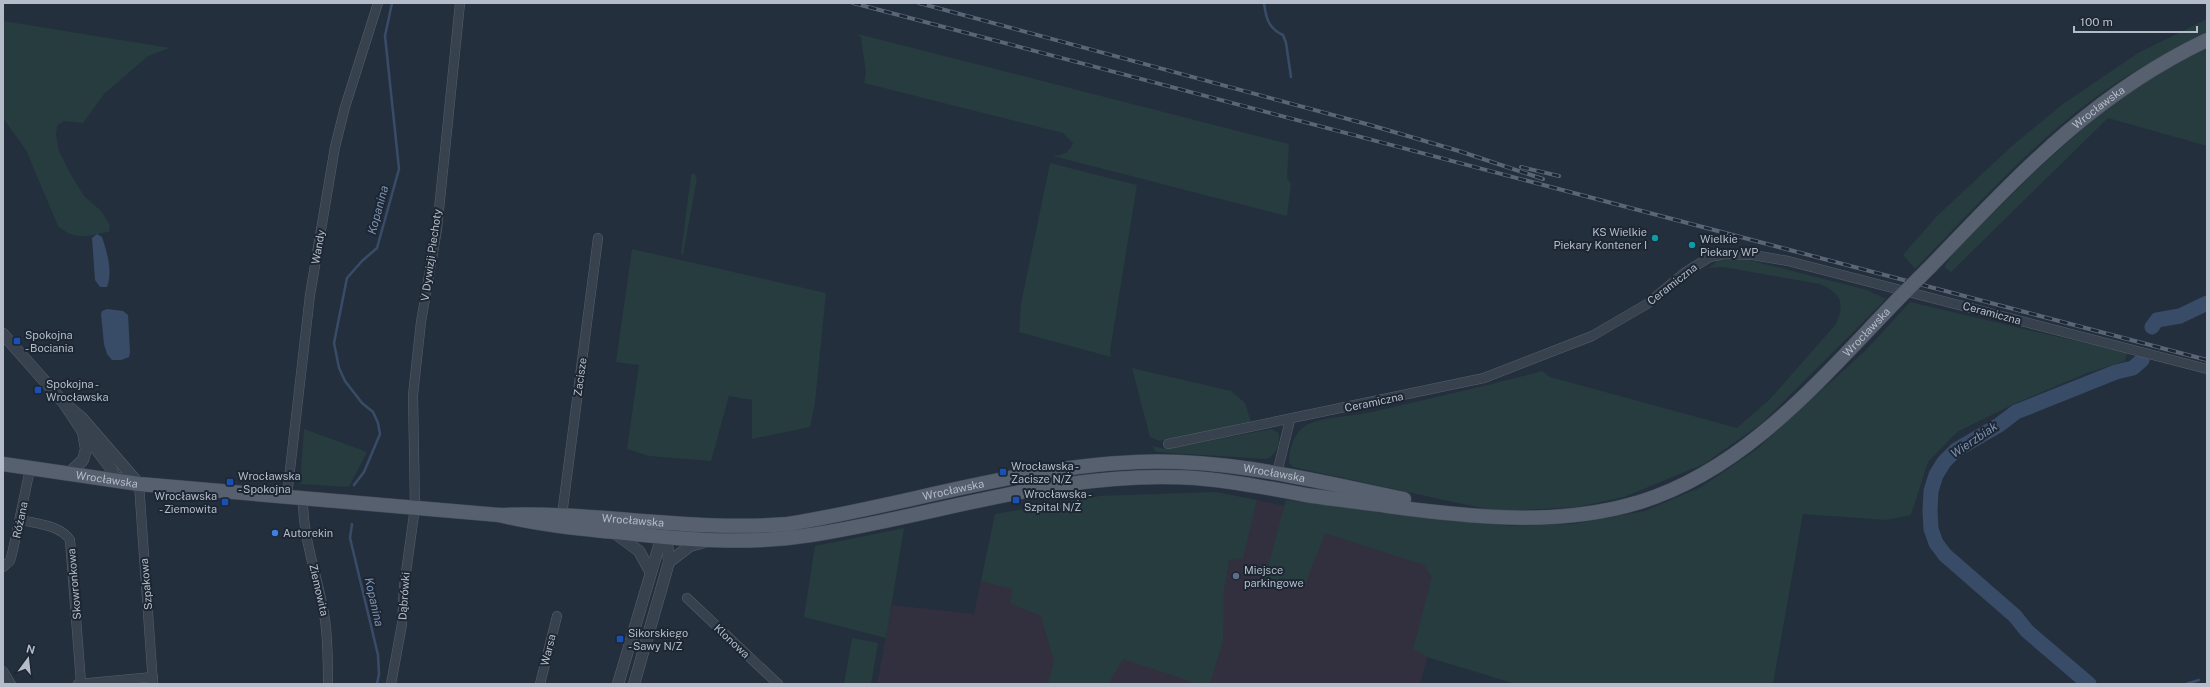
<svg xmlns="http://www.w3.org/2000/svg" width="2210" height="687" viewBox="0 0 2210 687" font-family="'Public Sans',sans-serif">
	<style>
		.medical { fill: #32303f }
		.green { fill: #263c3f }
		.water { fill: #394c67 }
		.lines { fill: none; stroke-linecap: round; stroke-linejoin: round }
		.stream { stroke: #394c67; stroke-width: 2.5 }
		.river { stroke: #394c67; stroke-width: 15 }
		.minor-casing { stroke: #565f6c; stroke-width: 10 }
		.tertiary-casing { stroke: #565f6c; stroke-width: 12 }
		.primary-casing { stroke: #414a57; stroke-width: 15 }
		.minor { stroke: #38414e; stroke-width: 9 }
		.tertiary { stroke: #38414e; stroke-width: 11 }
		.primary { stroke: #56606e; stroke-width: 14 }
		.rail-casing { stroke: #5a6575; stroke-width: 4 }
		.rail { stroke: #1d2633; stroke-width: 2.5; stroke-dasharray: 8; stroke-linecap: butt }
		.primary-bridge-casing { stroke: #414a57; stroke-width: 15; stroke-linecap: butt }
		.primary-bridge { stroke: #56606e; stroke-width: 14 }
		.culture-dot { fill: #0f9aa8; stroke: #1d2633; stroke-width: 1.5 }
		.transit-dot { fill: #1a4fb4; stroke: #1d2633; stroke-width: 1.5 }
		.shop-dot { fill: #3f7fe0; stroke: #1d2633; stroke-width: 1.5 }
		.service-dot { fill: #5c6f8a; stroke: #1d2633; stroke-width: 1.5 }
		.labels { text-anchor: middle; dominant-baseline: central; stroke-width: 4; stroke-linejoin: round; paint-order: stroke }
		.street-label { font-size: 11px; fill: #b4bcc9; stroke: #1d2633 }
		.poi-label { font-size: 11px; fill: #b4bcc9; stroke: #1d2633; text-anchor: start }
		.water-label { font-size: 12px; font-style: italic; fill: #7c92b1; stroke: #1d2633 }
	</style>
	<rect width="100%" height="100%" fill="#242f3e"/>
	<path class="medical" d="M1216 492 1459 541 1420 684H877L892 605 974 614 995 514 1100 496Z"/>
	<g class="green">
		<path d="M2207 19V34C2172 51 2138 67 2106 90 2035 139 1975 208 1915 269L1903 255 1936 217 2013 145 2063 104 2138 53Z"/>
		<path d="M3 21 170 48 148 56 104 94 83 123 64 121 57 126 56 135 59 151 71 175 84 196 101 211 110 225 109 232C87 235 77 242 58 226L26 150 3 118Z"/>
		<path d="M858 34 1289 144 1287 178 1291 184 1287 216 1053 156C1063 155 1069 153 1073 143L1063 133 864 83 866 73 861 37Z"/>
		<path d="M2207 49V146L2108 118 1951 272 1944 267C1960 242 1984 221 2006 200 2068 139 2127 86 2207 49Z"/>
		<path d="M1050 163 1137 185 1110 351 1111 357 1019 332 1021 304Z"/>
		<path d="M694 173 697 178 683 255 681 254 691 175Z"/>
		<path d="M632 249 826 293 815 402 810 427 752 439V400L729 396 711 461 649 456 627 449 639 365 616 362Z"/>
		<path d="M1718 260H1749L1867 290 1886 299 1762 423 1704 464 1624 497 1577 507 1501 511 1472 506 1293 467 1289 463C1289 447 1295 429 1311 423 1326 417 1351 416 1368 413 1426 399 1484 387 1542 371L1550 377 1737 428 1770 399 1836 324C1845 303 1842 294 1820 284L1723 267 1709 268Z"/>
		<path d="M1910 302 2127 353 2125 361 2087 373 2016 403 1957 432 1928 462 1911 515 1886 520 1803 514 1773 684H1516L1430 658 1413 649 1432 577 1424 565 1325 533 1304 588 1265 578 1286 500 1510 526 1573 524 1645 511 1701 487 1757 449 1866 350Z"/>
		<path d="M1132 368 1231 391 1245 403 1251 422 1248 425 1170 439 1159 441 1150 437Z"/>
		<path d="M304 429 367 452 349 487 300 484Z"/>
		<path d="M1272 429 1278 433C1282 441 1275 458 1266 459L1156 452 1152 446 1166 449Z"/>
		<path d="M1216 492 1257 500 1243 558 1229 560 1224 589 1223 640 1210 684H1199L1123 659 1108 684H1048L1054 661 1041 616 1010 603 1012 589 981 581 995 514 1100 496Z"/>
		<path d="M904 528 886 638 804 617 815 546Z"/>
		<path d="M852 638 878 643 871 684H844Z"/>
	</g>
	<g class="water">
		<path d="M97 234 102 237C107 252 113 272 107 287H100L95 280 92 238Z"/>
		<path d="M107 309 123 311 128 315 130 352 129 357 121 360H112L107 354 104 344 101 314 102 311Z"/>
	</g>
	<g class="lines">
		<g class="stream">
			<path d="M1264 3C1266 18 1268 28 1283 35L1286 43 1291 77"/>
			<path d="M354 485 364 472 380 434 378 423 373 412 362 403 345 381 339 368 334 343 347 278 362 261 377 248 399 169 385 36 392 3"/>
			<path d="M352 524 350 538 378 655 379 674 377 684"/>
			<path d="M2186 684 2199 680"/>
		</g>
		<g class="river">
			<path d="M2152 327 2157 320 2180 316 2207 303"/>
			<path d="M2089 684 2027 631 2015 616 1945 555 1936 543 1931 529 1930 511 1931 491 1936 475 1944 462 1956 450 1999 425 2016 412 2116 372 2133 368 2142 360"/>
		</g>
		<defs>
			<g id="minor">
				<path d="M1168 444 1484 378 1592 336 1647 304 1684 273 1710 257 1724 254 1753 255 1788 261 2207 369"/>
				<path d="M1277 473 1290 420"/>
				<path d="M139 484 153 684"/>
				<path d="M287 496 310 295 335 147 345 107 378 3"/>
				<path d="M303 497C302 540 319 578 325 620 328 641 328 663 328 684"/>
				<path d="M562 515 598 238"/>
				<path d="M21 520C38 524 60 525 70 540L81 683"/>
				<path d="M3 567 10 561 13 550 30 469"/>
				<path d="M687 598 778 684"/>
				<path d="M3 671 11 684"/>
				<path d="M78 684 153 677"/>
				<path d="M391 684 402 624 404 587 415 507 413 395 421 322 437 229 460 3"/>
				<path d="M540 684 557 616"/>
			</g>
			<g id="tertiary">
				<path d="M3 334 64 403 83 432 86 449 83 460 67 475"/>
				<path d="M69 407 81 417 139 484"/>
				<path d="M84 433 112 470 116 482 120 478"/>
				<path d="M613 532 639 551 650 571"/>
				<path d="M669 562 690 546 704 542"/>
				<path d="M618 684 659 546 671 533"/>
				<path d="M634 684 669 562C668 543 665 531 648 523"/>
			</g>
			<g id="primary">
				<path id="s1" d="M1931 266C2018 176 2091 95 2207 40"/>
				<path id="s2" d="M3 464 139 484 499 515C596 511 690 532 788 524 905 505 1019 467 1137 462 1228 458 1316 481 1404 499"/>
				<path id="s3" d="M499 515C540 525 582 529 625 533 687 540 748 545 811 535 939 515 1064 469 1195 478 1233 481 1269 488 1306 495 1338 500 1370 503 1402 508 1482 518 1561 526 1640 502 1749 468 1824 375 1901 296"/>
			</g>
		</defs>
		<use href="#minor" class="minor-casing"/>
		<use href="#tertiary" class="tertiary-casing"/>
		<use href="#primary" class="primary-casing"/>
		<use href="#minor" class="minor"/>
		<use href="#tertiary" class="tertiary"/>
		<use href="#primary" class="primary"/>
		<defs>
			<g id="rail">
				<path d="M853 3 2207 360"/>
				<path d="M919 3 1370 125 1459 151 1543 179"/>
				<path d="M1521 167 1559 176"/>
			</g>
		</defs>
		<use href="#rail" class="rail-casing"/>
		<use href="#rail" class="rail"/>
		<defs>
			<path id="primary-bridge" d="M1901 296 1931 266"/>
		</defs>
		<use href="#primary-bridge" class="primary-bridge-casing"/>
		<use href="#primary-bridge" class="primary-bridge"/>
	</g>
	<g class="culture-dot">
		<circle cx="1655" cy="238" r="4"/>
		<circle cx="1692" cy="245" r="4"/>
	</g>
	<g class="transit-dot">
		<rect x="13" y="337" width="8" height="8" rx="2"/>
		<rect x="34" y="386" width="8" height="8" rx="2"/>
		<rect x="999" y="468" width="8" height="8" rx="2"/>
		<rect x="226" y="478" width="8" height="8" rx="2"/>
		<rect x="1012" y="496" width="8" height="8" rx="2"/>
		<rect x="221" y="498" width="8" height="8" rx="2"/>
		<rect x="616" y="635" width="8" height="8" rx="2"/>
	</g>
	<circle class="shop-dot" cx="275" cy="533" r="4"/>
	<circle class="service-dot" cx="1236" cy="576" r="4"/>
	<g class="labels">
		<g class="street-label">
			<text stroke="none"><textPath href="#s1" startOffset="231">Wrocławska</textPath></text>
			<text transform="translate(318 247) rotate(-80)">Wandy</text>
			<text transform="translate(431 255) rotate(-82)">V Dywizji Piechoty</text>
			<text transform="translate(1672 284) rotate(-38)">Ceramiczna</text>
			<text transform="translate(1992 313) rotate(15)">Ceramiczna</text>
			<text stroke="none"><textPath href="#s3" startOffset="1439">Wrocławska</textPath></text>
			<text transform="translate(580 377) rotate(-82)">Zacisze</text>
			<text transform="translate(1374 402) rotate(-12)">Ceramiczna</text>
			<text stroke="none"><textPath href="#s2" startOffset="1281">Wrocławska</textPath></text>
			<text stroke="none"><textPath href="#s2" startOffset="105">Wrocławska</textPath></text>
			<text stroke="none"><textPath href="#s2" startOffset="957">Wrocławska</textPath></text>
			<text transform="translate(20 520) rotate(-78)">Różana</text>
			<text stroke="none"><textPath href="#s2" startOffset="633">Wrocławska</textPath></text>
			<text transform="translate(74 584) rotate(-95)">Skowronkowa</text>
			<text transform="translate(146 584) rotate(-95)">Szpakowa</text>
			<text transform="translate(319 590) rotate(77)">Ziemowita</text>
			<text transform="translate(404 596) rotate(-86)">Dąbrówki</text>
			<text transform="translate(732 641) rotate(43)">Klonowa</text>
			<text transform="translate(548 650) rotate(-76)">Warsa</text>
		</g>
		<g class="poi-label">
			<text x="1647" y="232" text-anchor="end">KS Wielkie<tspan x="1647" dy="13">Piekary Kontener I</tspan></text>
			<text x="1700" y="239">Wielkie<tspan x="1700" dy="13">Piekary WP</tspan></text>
			<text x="25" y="335">Spokojna<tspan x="25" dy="13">- Bociania</tspan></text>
			<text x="46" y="384">Spokojna -<tspan x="46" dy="13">Wrocławska</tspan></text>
			<text x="1011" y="466">Wrocławska -<tspan x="1011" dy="13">Zacisze N/Ż</tspan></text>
			<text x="238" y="476">Wrocławska<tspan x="238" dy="13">- Spokojna</tspan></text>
			<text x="1024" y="494">Wrocławska -<tspan x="1024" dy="13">Szpital N/Ż</tspan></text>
			<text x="217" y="496" text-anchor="end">Wrocławska<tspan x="217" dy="13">- Ziemowita</tspan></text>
			<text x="283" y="533">Autorekin</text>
			<text x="1244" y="570">Miejsce<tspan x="1244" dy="13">parkingowe</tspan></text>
			<text x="628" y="633">Sikorskiego<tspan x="628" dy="13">- Sawy N/Ż</tspan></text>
		</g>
		<g class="water-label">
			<text transform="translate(378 210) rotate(-75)">Kopanina</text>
			<text transform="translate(1974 440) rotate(-34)">Wierzbiak</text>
			<text transform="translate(374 602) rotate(77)">Kopanina</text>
		</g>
	</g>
	<rect width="2210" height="687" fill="none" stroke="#b4bcc9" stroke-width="8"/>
	<g transform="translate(28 659) rotate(15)" stroke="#1d2633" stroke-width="3" paint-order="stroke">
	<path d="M0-3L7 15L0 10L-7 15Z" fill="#b4bcc9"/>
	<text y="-6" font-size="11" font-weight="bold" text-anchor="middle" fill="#b4bcc9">N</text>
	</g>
	<path d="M2074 26v6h123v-6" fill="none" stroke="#b4bcc9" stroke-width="2"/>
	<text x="2080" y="26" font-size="12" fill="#b4bcc9" stroke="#1d2633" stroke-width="3" paint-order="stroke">100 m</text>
</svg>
